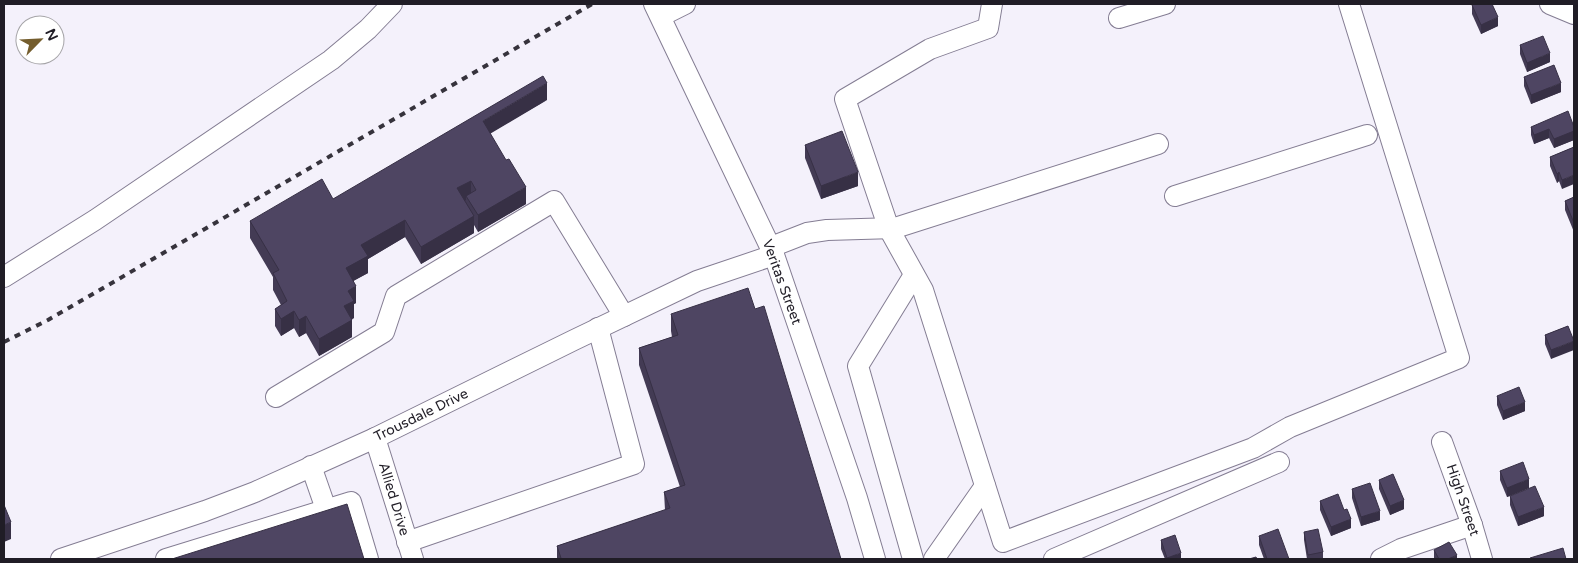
<svg xmlns="http://www.w3.org/2000/svg" width="1578" height="563" viewBox="0 0 1578 563" font-family="'Varela Round',sans-serif">
	<style>
		.lines { fill: none; stroke-linecap: round; stroke-linejoin: round }
		.minor-casing { stroke: #847d93; stroke-width: 22 }
		.minor { stroke: #fff; stroke-width: 20 }
		.rail { stroke: #36333c; stroke-width: 4; stroke-dasharray: 6 6; stroke-linecap: butt }
		.wall { fill: #433b54 }
		.shaded-wall { fill: #373045 }
		.building { fill: #4e4562; stroke: #373045 }
		.labels { text-anchor: middle; dominant-baseline: central; stroke-width: 5; stroke-linejoin: round; paint-order: stroke }
		.street-label { font-size: 14px; fill: #201d26; stroke: #fff }
	</style>
	<rect width="100%" height="100%" fill="#f4f1fb"/>
	<g class="lines">
		<defs>
			<g id="minor">
				<path d="M654 4 774 255 857 498 875 559"/>
				<path d="M992 4 988 28 930 49 845 99 889 229 923 290 1003 542 1253 448 1290 427 1459 358 1349 4"/>
				<path d="M1550 4 1574 14"/>
				<path d="M661 16 685 4"/>
				<path d="M1119 18 1165 4"/>
				<path d="M1175 196 1367 135"/>
				<path d="M771 247 807 233 827 230 895 228 1158 144"/>
				<path d="M4 277 95 220 331 60 368 29 392 4"/>
				<path d="M276 397 384 332 396 296 554 201 624 316"/>
				<path d="M375 438 413 559"/>
				<path d="M1442 442 1472 525 1482 559"/>
				<path d="M311 466 326 509"/>
				<path d="M407 542 634 464 598 328"/>
				<path d="M61 559 205 511 255 492 375 438 574 340 697 281 774 255"/>
				<path d="M166 559 351 502 368 559"/>
				<path d="M913 559 858 366 914 275"/>
				<path d="M934 559 985 486"/>
				<path d="M1054 559 1279 462"/>
				<path d="M1381 559 1401 549 1472 525"/>
			</g>
		</defs>
		<use href="#minor" class="minor-casing"/>
		<use href="#minor" class="minor"/>
		<path class="rail" d="M4 342 48 320 592 4"/>
	</g>
	<g class="wall">
		<path d="M1472 5 1498 26 1481 34 1472 14Z"/>
		<path d="M1520 45 1550 62 1527 72 1520 54Z"/>
		<path d="M1524 77 1561 92 1531 104 1524 86Z"/>
		<path d="M547 100 490 133 526 204 478 232 474 225V233L421 264 405 237 368 259V273L353 281 356 303 354 304V318L352 319V337L319 356 306 333 299 337 294 328 281 336 275 326V309L281 305 273 290V277L250 238V221L333 199Z"/>
		<path d="M1531 127H1574V140L1554 148 1549 138 1534 144 1531 135Z"/>
		<path d="M805 145 858 186 821 199 805 158Z"/>
		<path d="M1574 147 1562 189 1559 181 1557 183 1550 166V157Z"/>
		<path d="M1574 197V232L1565 210V201Z"/>
		<path d="M671 314 841 559H557V546L665 510 664 492 680 487 639 365V348L672 337 671 331Z"/>
		<path d="M1568 326 1551 359 1545 344V335Z"/>
		<path d="M1497 396 1525 411 1503 420 1497 405Z"/>
		<path d="M1500 471 1529 488 1507 497 1500 480Z"/>
		<path d="M1379 480 1404 509 1390 515 1379 489Z"/>
		<path d="M1352 489 1380 520 1361 526 1352 498Z"/>
		<path d="M1510 496 1544 516 1518 526 1510 505Z"/>
		<path d="M1320 501 1344 510 1351 528 1331 536 1320 510Z"/>
		<path d="M1304 532 1323 552V559H1307L1304 540Z"/>
		<path d="M1259 536 1289 559H1264L1259 545Z"/>
		<path d="M1161 540 1181 559H1165L1161 549Z"/>
		<path d="M1434 550 1457 559H1434Z"/>
	</g>
	<g class="shaded-wall">
		<path d="M1498 17V26L1481 34V25Z"/>
		<path d="M1550 53V62L1527 72V63Z"/>
		<path d="M547 83V100L483 138V121Z"/>
		<path d="M1561 83V92L1531 104V95Z"/>
		<path d="M1549 129V138L1534 144V135Z"/>
		<path d="M1574 131V140L1554 148V139Z"/>
		<path d="M858 172V186L821 199V186Z"/>
		<path d="M1559 172V181L1557 183V174Z"/>
		<path d="M1574 175V184L1562 189V180Z"/>
		<path d="M471 181V198L466 196V200L457 206V188Z"/>
		<path d="M526 187V204L478 232V215Z"/>
		<path d="M474 216V233L421 264V247Z"/>
		<path d="M405 220V237L368 259V273L346 285V268L361 245Z"/>
		<path d="M356 286V303L354 304V318L344 323V306L348 291Z"/>
		<path d="M294 311V328L281 336V319Z"/>
		<path d="M306 316V333L299 337V320Z"/>
		<path d="M352 320V337L319 356V339Z"/>
		<path d="M1574 341V350L1551 359V350Z"/>
		<path d="M1525 402V411L1503 420V411Z"/>
		<path d="M1529 479V488L1507 497V488Z"/>
		<path d="M1404 500V509L1390 515V506Z"/>
		<path d="M1544 507V516L1518 526V517Z"/>
		<path d="M1380 511V520L1361 526V517Z"/>
		<path d="M1351 519V528L1331 536V527Z"/>
		<path d="M11 522V539L4 542V525Z"/>
		<path d="M1181 553V559H1167V558Z"/>
		<path d="M1457 555V559H1448Z"/>
	</g>
	<g class="building">
		<path d="M1475 4H1492L1498 17 1481 25 1472 5Z"/>
		<path d="M1543 36 1550 53 1527 63 1520 45Z"/>
		<path d="M1554 65 1561 83 1531 95 1524 77Z"/>
		<path d="M543 76 547 83 483 121 506 160 509 159 526 187 478 215 466 196 476 190 471 181 457 188 474 216 421 247 405 220 361 245 368 256 346 268 356 286 348 291 354 301 344 306 352 320 319 339 306 316 299 320 294 311 281 319 275 309 287 301 273 273 279 270 250 221 322 179 333 199Z"/>
		<path d="M1568 111 1574 127V131L1554 139 1549 129 1534 135 1531 127Z"/>
		<path d="M842 131 858 172 821 186 805 145Z"/>
		<path d="M1574 147V175L1562 180 1559 172 1557 174 1550 157Z"/>
		<path d="M1574 197V223L1565 201Z"/>
		<path d="M748 288 755 309 764 306 841 559H558L561 558 557 546 670 508 664 492 685 485 639 348 678 335 671 314Z"/>
		<path d="M1568 326 1574 341 1551 350 1545 335Z"/>
		<path d="M1519 387 1525 402 1503 411 1497 396Z"/>
		<path d="M1523 462 1529 479 1507 488 1500 471Z"/>
		<path d="M1393 474 1404 500 1390 506 1379 480Z"/>
		<path d="M1370 483 1380 511 1361 517 1352 489Z"/>
		<path d="M1535 486 1544 507 1518 517 1510 496Z"/>
		<path d="M1338 494 1344 510 1347 509 1351 519 1331 527 1320 501Z"/>
		<path d="M347 504 364 559H172Z"/>
		<path d="M4 505 11 522 4 525Z"/>
		<path d="M1278 529 1289 559H1267L1259 536Z"/>
		<path d="M1318 529 1323 552 1308 555 1304 532Z"/>
		<path d="M1175 535 1181 553 1167 558 1161 540Z"/>
		<path d="M1449 542 1457 555 1448 559H1439L1434 550Z"/>
		<path d="M1563 548 1566 559H1531L1530 558Z"/>
		<path d="M1256 557 1257 559H1249Z"/>
	</g>
	<g class="labels">
		<g class="street-label">
			<text transform="translate(782 282) rotate(70)">Veritas Street</text>
			<text transform="translate(421 415) rotate(-26)">Trousdale Drive</text>
			<text transform="translate(394 499) rotate(73)">Allied Drive</text>
			<text transform="translate(1463 500) rotate(71)">High Street</text>
		</g>
	</g>
	<rect width="1578" height="563" fill="none" stroke="#201d26" stroke-width="10"/>
	<g transform="translate(40 40) rotate(66)"><circle r="24" fill="#ffffff" stroke="#a6a5a8"/>
	<path d="M0-4L9 19L0 12L-9 19Z" fill="#745d2d"/>
	<text y="-8" font-size="14" font-weight="bold" text-anchor="middle" fill="#201d26">N</text>
	</g>
</svg>
